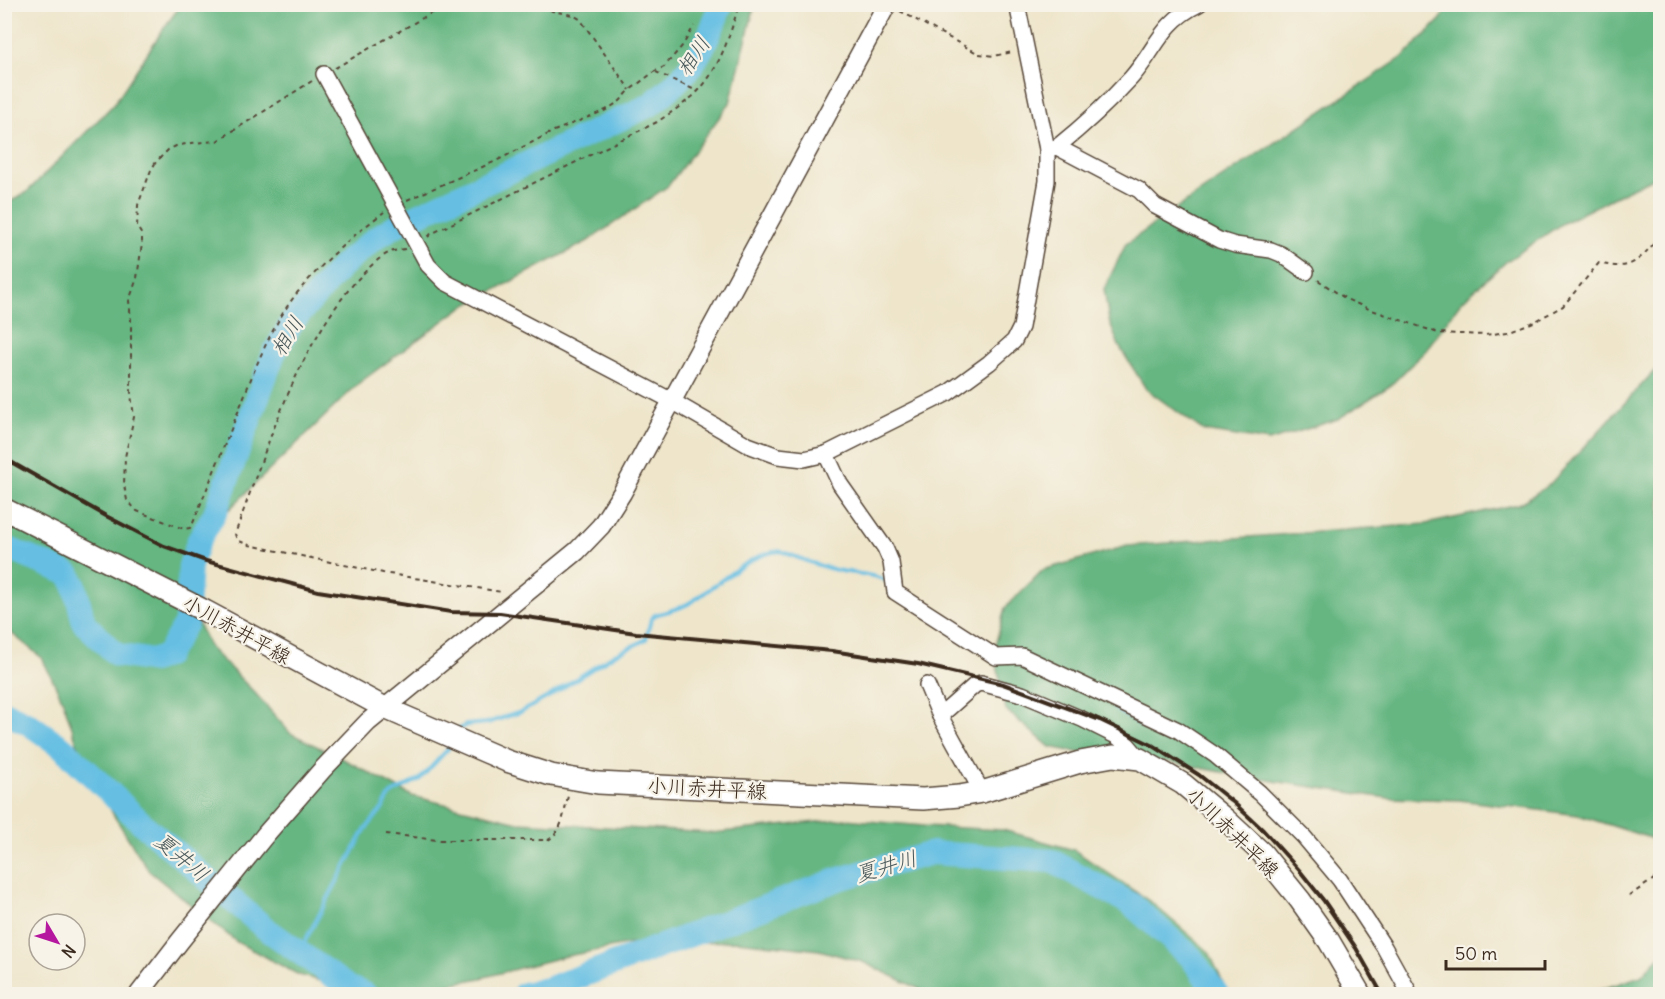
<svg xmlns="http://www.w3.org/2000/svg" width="1665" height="999" viewBox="0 0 1665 999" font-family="Delius,'Klee One',sans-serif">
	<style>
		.forest { fill: #65b681; stroke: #507050; stroke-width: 1.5 }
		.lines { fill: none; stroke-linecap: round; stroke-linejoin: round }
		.stream { stroke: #66bfe3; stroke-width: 4 }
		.river { stroke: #66bfe3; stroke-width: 24 }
		.minor-casing { stroke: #564638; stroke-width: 18 }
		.tertiary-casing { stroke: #564638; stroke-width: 21 }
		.secondary-casing { stroke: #564638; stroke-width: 24 }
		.path { stroke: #564638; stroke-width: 2; stroke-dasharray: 4.5 4.5; stroke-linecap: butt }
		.minor { stroke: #fff; stroke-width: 15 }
		.tertiary { stroke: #fff; stroke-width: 18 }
		.secondary { stroke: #fff; stroke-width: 21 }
		.rail { stroke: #3b2a1e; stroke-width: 4 }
		.labels { text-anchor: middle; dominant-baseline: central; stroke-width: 4.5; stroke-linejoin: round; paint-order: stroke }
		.street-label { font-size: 20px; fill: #3b2a1e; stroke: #f7f3e8 }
		.water-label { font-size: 21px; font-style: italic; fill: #485759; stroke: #f7f3e8 }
	</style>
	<rect width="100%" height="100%" fill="#f7f3e8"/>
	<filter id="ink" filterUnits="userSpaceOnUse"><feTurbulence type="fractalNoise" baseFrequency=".0167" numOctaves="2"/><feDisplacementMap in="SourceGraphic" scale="12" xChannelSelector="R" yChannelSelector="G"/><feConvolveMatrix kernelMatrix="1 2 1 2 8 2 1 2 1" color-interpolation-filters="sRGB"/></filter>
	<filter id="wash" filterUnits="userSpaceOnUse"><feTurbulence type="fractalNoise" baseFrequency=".008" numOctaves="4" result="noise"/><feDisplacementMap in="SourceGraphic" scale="24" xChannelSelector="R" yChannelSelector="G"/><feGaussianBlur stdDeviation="1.35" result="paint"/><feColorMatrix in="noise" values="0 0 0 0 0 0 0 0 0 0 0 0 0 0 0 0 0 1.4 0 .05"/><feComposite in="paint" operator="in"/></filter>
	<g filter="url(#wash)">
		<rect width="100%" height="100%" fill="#eee5ca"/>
		<g class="forest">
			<path d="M181 5H755L730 103 668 186 588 241 461 308 359 383 207 531 190 563 188 602 210 648 255 693 290 733 351 763 412 796 518 822 712 833 845 819 924 826 1003 830 1074 850 1152 903 1209 952 1228 994H930L863 962 819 950 737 941 630 944 562 957 481 978 412 991 352 990 299 975 237 942 149 871 114 816 77 743 63 701 42 658 5 628 4 205 26 193 114 104 166 25Z"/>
			<path d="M1448 5H1660V174L1563 223 1507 261 1461 302 1425 351 1390 386 1338 419 1269 441 1204 431 1146 389 1119 346 1109 321 1104 289 1126 244 1196 195 1403 57 1441 19Z"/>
			<path d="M1660 365V849L1650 838 1578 815 1459 800 1387 798 1247 777 1170 762 1097 756 1050 747 1006 710 994 650 1005 608 1043 570 1127 546 1426 524 1519 504 1549 485Z"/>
			<path d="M1660 956V994H1588L1641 976Z"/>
		</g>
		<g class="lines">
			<g class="stream">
				<path d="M1017 661 1045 675"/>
				<path d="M1114 708C1132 719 1142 729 1164 732"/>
				<path d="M457 731 466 725 487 723 521 712 548 697 615 654 639 643 646 639 651 619 655 615C667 611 681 609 691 602 716 587 750 552 781 551 800 559 820 567 841 571 857 574 873 574 888 581"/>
				<path d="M299 952 365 830 383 808 391 794 420 779 448 749 451 743"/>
			</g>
			<g class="river">
				<path d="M4 547 69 574 74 583 84 623 117 655 153 661 167 655 186 623 190 566 198 542 215 513 274 353 293 321 343 265 377 237 395 226 650 105C691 73 704 54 721 4"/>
				<path d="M4 712 29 724 62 747 147 828 265 928 348 987 365 994"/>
				<path d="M524 994 547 989 839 879 932 853 1052 861 1131 904 1191 957 1217 994"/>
			</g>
		</g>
	</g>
	<g filter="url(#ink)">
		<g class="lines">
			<defs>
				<g id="minor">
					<path d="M324 74 428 265 445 282 672 401 748 445 778 456 804 459 826 454 948 393 989 363 1014 341 1021 327 1047 181V149L1017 4"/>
					<path d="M1057 147C1083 126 1109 102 1131 78 1157 49 1160 23 1199 4"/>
					<path d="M1047 149 1057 147 1139 190 1155 206 1219 240 1235 245 1271 250 1281 254 1306 272"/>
					<path d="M826 454 840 484 885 548 891 562 895 592 996 657 1022 656 1178 730 1215 755 1260 793 1304 837 1340 880 1384 947 1410 994"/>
					<path d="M927 685 940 716 982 792"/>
					<path d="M940 716 975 685 981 683 1022 694 1082 719 1116 736 1128 745 1140 759"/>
				</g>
				<path id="tertiary" d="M139 994 180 941 266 834 322 770 368 722 577 551 601 526 622 493 887 4"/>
				<path id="secondary" d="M4 509 205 611 385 708 507 761 551 775 598 783 923 799 959 796 982 792 1080 762 1113 756 1140 759 1183 784 1225 819 1262 853 1300 900 1329 941 1360 994"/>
			</defs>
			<use href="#minor" class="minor-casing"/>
			<use href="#tertiary" class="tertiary-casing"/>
			<use href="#secondary" class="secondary-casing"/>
			<g class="path">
				<path d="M543 4 552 11 573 15 580 19 630 90"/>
				<path d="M900 11 979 54 994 56 1012 52"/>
				<path d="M335 68 447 4"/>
				<path d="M656 72 697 91"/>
				<path d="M312 81 217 141 191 143 176 146 168 150 156 162 151 170 138 205 137 227 142 235V244L137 278 129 301 131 319V394L134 417 125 457 124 485 127 500 137 511 184 529 190 528 193 523C208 486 223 449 238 412 254 371 269 329 297 293 323 262 352 236 384 212"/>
				<path d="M407 200 496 161 554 131 606 110 620 101 630 90 655 71 664 67 683 45 694 26"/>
				<path d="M428 237 431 234 657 122C669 114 681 106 692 97 718 74 730 36 739 4"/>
				<path d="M405 249C401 250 395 250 391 252 378 257 366 271 356 281 295 352 267 448 235 534L237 540 249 545 383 573 502 592"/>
				<path d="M1318 280 1346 299 1369 309 1438 333 1485 335 1507 332 1534 322 1563 306 1599 263C1633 272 1638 260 1660 237"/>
				<path d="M386 834 438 840H548C563 832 564 811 568 796"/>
				<path d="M1629 896 1660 875"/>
			</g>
			<use href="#minor" class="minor"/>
			<use href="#tertiary" class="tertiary"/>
			<use href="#secondary" class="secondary"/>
			<path class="rail" d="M4 458 106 516 164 546 206 561 318 591 451 612 500 613 636 633 832 651 918 664 1003 684 1100 720 1152 745 1199 775 1234 803 1263 830 1300 871 1324 901 1356 948 1382 994"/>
		</g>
	</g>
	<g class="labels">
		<g class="street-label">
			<text transform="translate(237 629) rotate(29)">小川赤井平線</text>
			<text transform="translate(707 788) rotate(3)">小川赤井平線</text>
			<text transform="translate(1233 832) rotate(44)">小川赤井平線</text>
		</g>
		<g class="water-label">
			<text transform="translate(693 56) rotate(-56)">相川</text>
			<text transform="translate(287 336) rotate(-58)">相川</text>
			<text transform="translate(182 857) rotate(40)">夏井川</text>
			<text transform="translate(886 866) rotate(-16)">夏井川</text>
		</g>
	</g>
	<rect width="1665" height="999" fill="none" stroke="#f7f3e8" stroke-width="24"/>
	<g transform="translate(57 942) rotate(129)"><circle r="28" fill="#f7f3e8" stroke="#aca397" stroke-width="1.5"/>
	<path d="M0-4.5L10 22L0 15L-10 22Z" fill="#b5179e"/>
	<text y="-9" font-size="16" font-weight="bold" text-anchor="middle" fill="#3b2a1e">N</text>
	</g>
	<path d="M1446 960v9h99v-9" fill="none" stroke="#3b2a1e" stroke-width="3"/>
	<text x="1455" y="960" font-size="18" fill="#3b2a1e" stroke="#f7f3e8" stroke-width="4.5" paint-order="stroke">50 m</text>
</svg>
